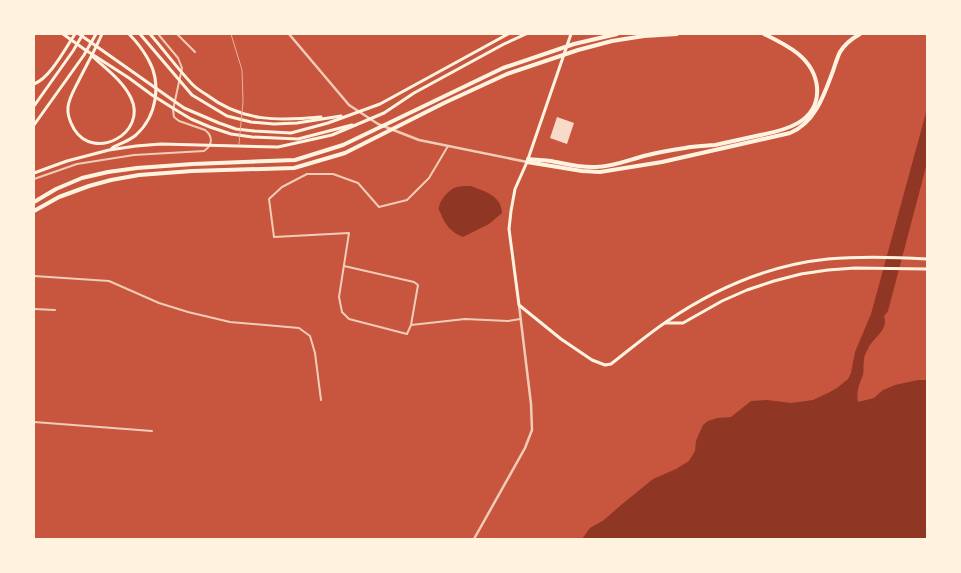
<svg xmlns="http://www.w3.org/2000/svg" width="961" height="573" viewBox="0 0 961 573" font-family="Arial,sans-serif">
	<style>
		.water { fill: #8f3625 }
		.building { fill: #f7dbc8 }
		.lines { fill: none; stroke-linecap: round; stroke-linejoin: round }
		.minor { stroke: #f1ccb7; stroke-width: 2 }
		.tertiary { stroke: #f1ccb7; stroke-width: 2.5 }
		.secondary { stroke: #fff3e0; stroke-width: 3 }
		.trunk { stroke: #fff3e0; stroke-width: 3 }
		.motorway { stroke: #fff3e0; stroke-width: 4 }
		.rail { stroke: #e9b49f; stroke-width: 1 }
	</style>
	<rect width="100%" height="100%" fill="#c8553d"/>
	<g class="water">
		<path d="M927 109V163L888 311 884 316C889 331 873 337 868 349 866 352 864 356 864 360 863 365 864 370 863 375 859 385 856 391 858 402L874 398 883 390 895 385 918 380H927V539H582L590 528 604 520 621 505 653 479 676 469 689 461 695 451 696 441 698 436 703 425 708 421 717 418 731 417 751 401 767 400 791 403 813 400 828 393 837 388 848 379 851 373 855 352 871 314Z"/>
		<path d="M471 186C484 191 502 196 502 213L489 224 463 237C452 233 445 225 441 214 440 212 438 209 439 207 440 200 448 191 454 188 459 186 465 186 471 186Z"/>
	</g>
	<path class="building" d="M557 117 574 123 567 144 550 138Z"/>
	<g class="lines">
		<g class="minor">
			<path d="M177 34 195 52"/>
			<path d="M448 146 429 178 407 200 379 207 358 183 333 174H307L282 187 269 199 274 237 349 233 339 297 342 312 349 319 407 334 411 325 465 319 508 321 520 319"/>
			<path d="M34 179 77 164 134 155 204 151C213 145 213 136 205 130L179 121 174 117 173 110 182 68 178 58 158 34"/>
			<path d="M344 266 414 282 418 285 411 325"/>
			<path d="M34 276 109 281 159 303 188 312 230 322 299 328 310 336 315 353 321 400"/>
			<path d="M34 309 55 310"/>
			<path d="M34 422 152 431"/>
		</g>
		<g class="tertiary">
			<path d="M289 34 349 105 378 124 419 140 527 162"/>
			<path d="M474 539 525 448 532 430 531 404 519 305"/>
		</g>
		<g class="secondary">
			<path d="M571 34 527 162 515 189 511 211 509 229 519 305 561 339 592 360 605 365 611 364C629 350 647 335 666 322 714 289 769 265 828 259 861 256 895 257 927 259"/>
			<path d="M665 323H683L722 301 747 290 774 281 801 274 828 270 855 268 927 269"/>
		</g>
		<g class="trunk">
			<path d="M63 34 84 49 129 78 152 95 176 110 191 119 210 127 231 134 252 137 298 139 352 125"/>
			<path d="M79 34 184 108 219 123 236 129 254 131 291 133 328 123 380 104 508 34"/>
			<path d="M140 34 192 95 227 116 251 122 274 124 297 123 341 116"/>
			<path d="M150 34C164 50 177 68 192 84 196 88 202 92 207 95 242 122 279 121 321 117"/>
			<path d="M92 56C106 69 123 81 131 98 148 133 94 162 74 129 70 122 67 115 68 107 69 98 74 90 78 82 86 66 95 50 102 34"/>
			<path d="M34 84C50 78 65 49 75 34"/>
			<path d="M34 106 73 51 83 34"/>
			<path d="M34 125 84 55 96 34"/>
			<path d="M112 148C119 144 129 141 136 135 157 116 162 83 148 59 143 50 136 41 129 34"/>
			<path d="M34 173 67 161 109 150 136 146 161 144 278 147 332 135 384 113 414 93 504 44 526 34"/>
		</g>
		<g class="motorway">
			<path d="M528 159C536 160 544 160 551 161 566 164 581 168 596 167 614 167 630 159 648 155 660 152 672 150 685 148 695 146 705 146 715 145 729 142 742 139 756 136 783 131 820 123 817 87 814 58 787 45 764 34"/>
			<path d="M527 162 582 171 600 172 662 162 790 133C815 123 824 95 833 71 835 65 837 58 840 52 844 45 853 38 860 34"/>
			<path d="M34 202 56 189 82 178 108 172 137 168 193 164 295 160 343 145 503 68 574 44 617 34"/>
			<path d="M34 211 59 197 89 186 111 180 139 175 192 171 294 168 345 153 444 103 507 74 578 50 612 41 644 36 677 34"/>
		</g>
		<path class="rail" d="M231 34 242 70 243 102 239 144"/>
	</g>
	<rect width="961" height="573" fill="none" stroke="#fff3e0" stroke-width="70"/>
</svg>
